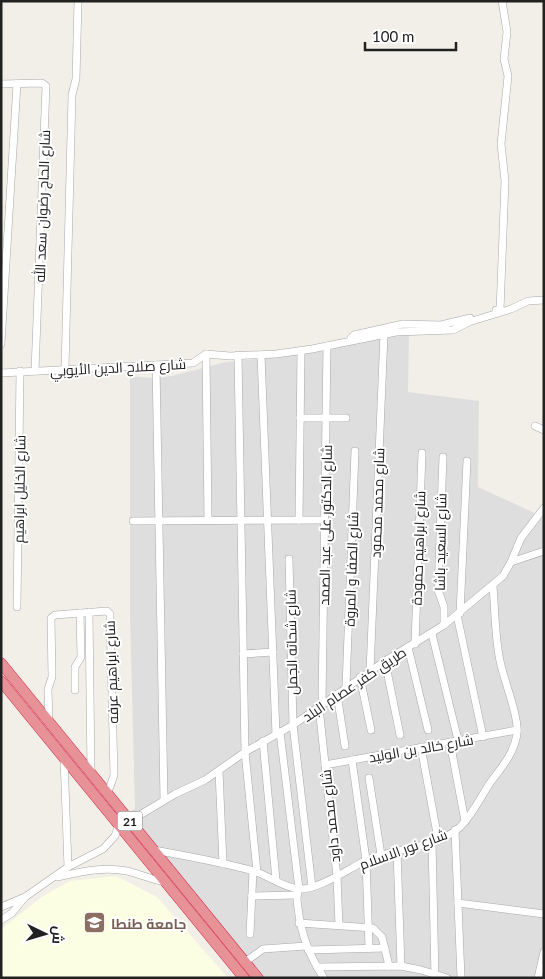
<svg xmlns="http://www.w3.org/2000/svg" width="545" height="979" viewBox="0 0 545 979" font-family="Lato,Cairo,sans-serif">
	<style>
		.residential { fill: #dfdede }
		.education { fill: #fbfee3 }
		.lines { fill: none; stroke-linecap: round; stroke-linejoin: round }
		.minor-casing { stroke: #a8a8a8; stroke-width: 8 }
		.highway-casing { stroke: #d82c4f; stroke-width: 11 }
		.minor { stroke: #fff; stroke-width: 7 }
		.highway { stroke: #e69296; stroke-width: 10 }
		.labels { text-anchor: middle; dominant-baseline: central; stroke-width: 4; stroke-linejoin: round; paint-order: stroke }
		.shield { fill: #fff; stroke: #646464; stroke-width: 1 }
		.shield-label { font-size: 12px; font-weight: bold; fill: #212121 }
		.street-label { font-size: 14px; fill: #212121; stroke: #fff }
		.education-label { font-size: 14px; font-weight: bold; fill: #785e54; stroke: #fff; text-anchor: start }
	</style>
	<rect width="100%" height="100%" fill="#f1efe8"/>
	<path class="residential" d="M409 332 408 392 479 401 478 487 541 516 544 523V978H251L121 819 135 808 130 616V376L153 378 172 376 226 362 285 356Z"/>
	<path class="education" d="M116 876 157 897 228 978H1V929L43 896 70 881Z"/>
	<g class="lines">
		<defs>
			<g id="minor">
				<path d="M1 84 42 83 46 86 35 371"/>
				<path d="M496 310 500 311 505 181 501 144 508 76 504 59 507 32 502 1"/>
				<path d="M351 338 354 335 403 324 441 325 470 318"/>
				<path d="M1 344 17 84"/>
				<path d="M206 354 208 520"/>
				<path d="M238 355 245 752 257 872"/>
				<path d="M261 355 276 734"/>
				<path d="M156 365 164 800"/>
				<path d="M65 369 72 95 76 79 78 1"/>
				<path d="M1 373 193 363 206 354 230 356 276 354 312 349 396 332 453 330 469 322 511 309 528 301 544 300"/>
				<path d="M300 418H346"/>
				<path d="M535 426 544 430"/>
				<path d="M443 457 438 590 444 607V625"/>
				<path d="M299 520 301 351"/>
				<path d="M133 521 325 520"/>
				<path d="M289 559 293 725 312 887"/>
				<path d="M511 562 544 551"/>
				<path d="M17 607 20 371"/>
				<path d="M89 612 91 773"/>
				<path d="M460 613 467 461"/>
				<path d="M457 615 483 737"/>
				<path d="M432 634 458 740"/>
				<path d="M415 644 422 453"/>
				<path d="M408 647 428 730"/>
				<path d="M243 654 273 652"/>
				<path d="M385 661 400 735"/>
				<path d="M370 671 384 334"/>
				<path d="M360 677 371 730"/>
				<path d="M346 687 355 451"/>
				<path d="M75 690V667L81 657 80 613"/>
				<path d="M337 694 345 746"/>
				<path d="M322 704 327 346"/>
				<path d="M319 707 337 877 339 925"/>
				<path d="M49 722 48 689 52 677 51 618 55 615 107 611 110 614 114 775 110 787 106 792"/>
				<path d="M280 732 299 889C296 896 297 901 298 908 301 934 309 956 324 978"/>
				<path d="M263 741 276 880"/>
				<path d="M450 742 465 821"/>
				<path d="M421 747 438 839"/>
				<path d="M64 758 68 867"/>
				<path d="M352 760 366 860 369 948"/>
				<path d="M325 765 517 730"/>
				<path d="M219 771 223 864"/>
				<path d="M369 778 381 855"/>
				<path d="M130 821 175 794 205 780 245 752 293 725 385 661 444 625 503 576 511 562 521 538 544 508"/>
				<path d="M455 830 461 978"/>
				<path d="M432 841 435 978"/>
				<path d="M154 850C187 856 221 862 254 871 269 876 284 888 299 889 318 890 348 869 365 861 394 847 435 850 460 827 473 814 480 798 490 783 501 768 514 754 517 734 519 716 504 681 500 661 495 637 495 611 493 586"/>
				<path d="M397 851 401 966"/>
				<path d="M57 877C80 872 103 866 127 871 140 874 152 880 165 882"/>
				<path d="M252 896 296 895"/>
				<path d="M458 903 544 914"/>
				<path d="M1 907 25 897"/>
				<path d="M1 920 12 913 25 897 68 867 103 849 115 836 119 825"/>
				<path d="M299 923 373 928 382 937 389 966"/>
				<path d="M250 934 253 871"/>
				<path d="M308 950 385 948"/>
				<path d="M245 962 263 949 306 946"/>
				<path d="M317 967 401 966 421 970 447 978"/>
				<path d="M538 978 544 952"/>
			</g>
			<g id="highway">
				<path d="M1 663 258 978"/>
				<path d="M1 681 244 978"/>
			</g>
		</defs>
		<use href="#minor" class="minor-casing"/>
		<use href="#highway" class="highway-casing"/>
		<use href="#minor" class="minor"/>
		<use href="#highway" class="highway"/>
	</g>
	<defs>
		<symbol id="university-square" viewBox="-11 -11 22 22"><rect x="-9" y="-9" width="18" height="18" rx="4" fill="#8d6e63" stroke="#fff"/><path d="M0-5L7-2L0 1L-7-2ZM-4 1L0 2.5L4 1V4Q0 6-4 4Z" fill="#fff"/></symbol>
	</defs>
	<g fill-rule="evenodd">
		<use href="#university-square" x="82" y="910" width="25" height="25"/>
	</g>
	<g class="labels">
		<rect class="shield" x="117.5" y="811.5" width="25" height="19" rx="4"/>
		<g class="shield-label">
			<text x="130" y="821">21</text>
		</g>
		<g class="street-label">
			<text transform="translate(42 206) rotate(-88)">شارع الحاج رضوان سعد الله</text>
			<text transform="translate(118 367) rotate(-3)">شارع صلاح الدين الأيوبي</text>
			<text transform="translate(19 489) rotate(-89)">شارع الخليل ابراهيم</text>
			<text transform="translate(377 503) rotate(-88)">شارع محمد محمود</text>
			<text transform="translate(325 525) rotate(-89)">شارع الدكتور على عبد الصمد</text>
			<text transform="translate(440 542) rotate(-89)">شارع السعيد باشا</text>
			<text transform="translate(418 548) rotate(-88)">شارع ابراهيم حمودة</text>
			<text transform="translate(351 569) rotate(-88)">شارع الصفا و المروة</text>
			<text transform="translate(291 642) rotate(-91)">شارع شحاته الجمل</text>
			<text transform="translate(111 672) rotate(-92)">شارع ابراهيم عرفه</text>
			<text transform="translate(354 684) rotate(-34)">طريق كفر عصام البلد</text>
			<text transform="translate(421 748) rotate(-10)">شارع خالد بن الوليد</text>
			<text transform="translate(330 816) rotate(-96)">شارع محمد داود</text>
			<text transform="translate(403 849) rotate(-20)">شارع نور الاسلام</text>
		</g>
		<g class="education-label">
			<text x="111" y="923">جامعة طنطا</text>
		</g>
	</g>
	<rect width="545" height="979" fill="none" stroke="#212121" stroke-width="5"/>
	<g transform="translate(45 934) rotate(95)" stroke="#ffffff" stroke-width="4" paint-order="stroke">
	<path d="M0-4L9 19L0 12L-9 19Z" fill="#212121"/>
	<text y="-8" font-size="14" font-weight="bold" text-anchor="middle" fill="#212121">ش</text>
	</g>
	<path d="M365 42v8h91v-8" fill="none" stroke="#212121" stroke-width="2.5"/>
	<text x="372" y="42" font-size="15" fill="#212121" stroke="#ffffff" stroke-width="4" paint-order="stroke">100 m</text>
</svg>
